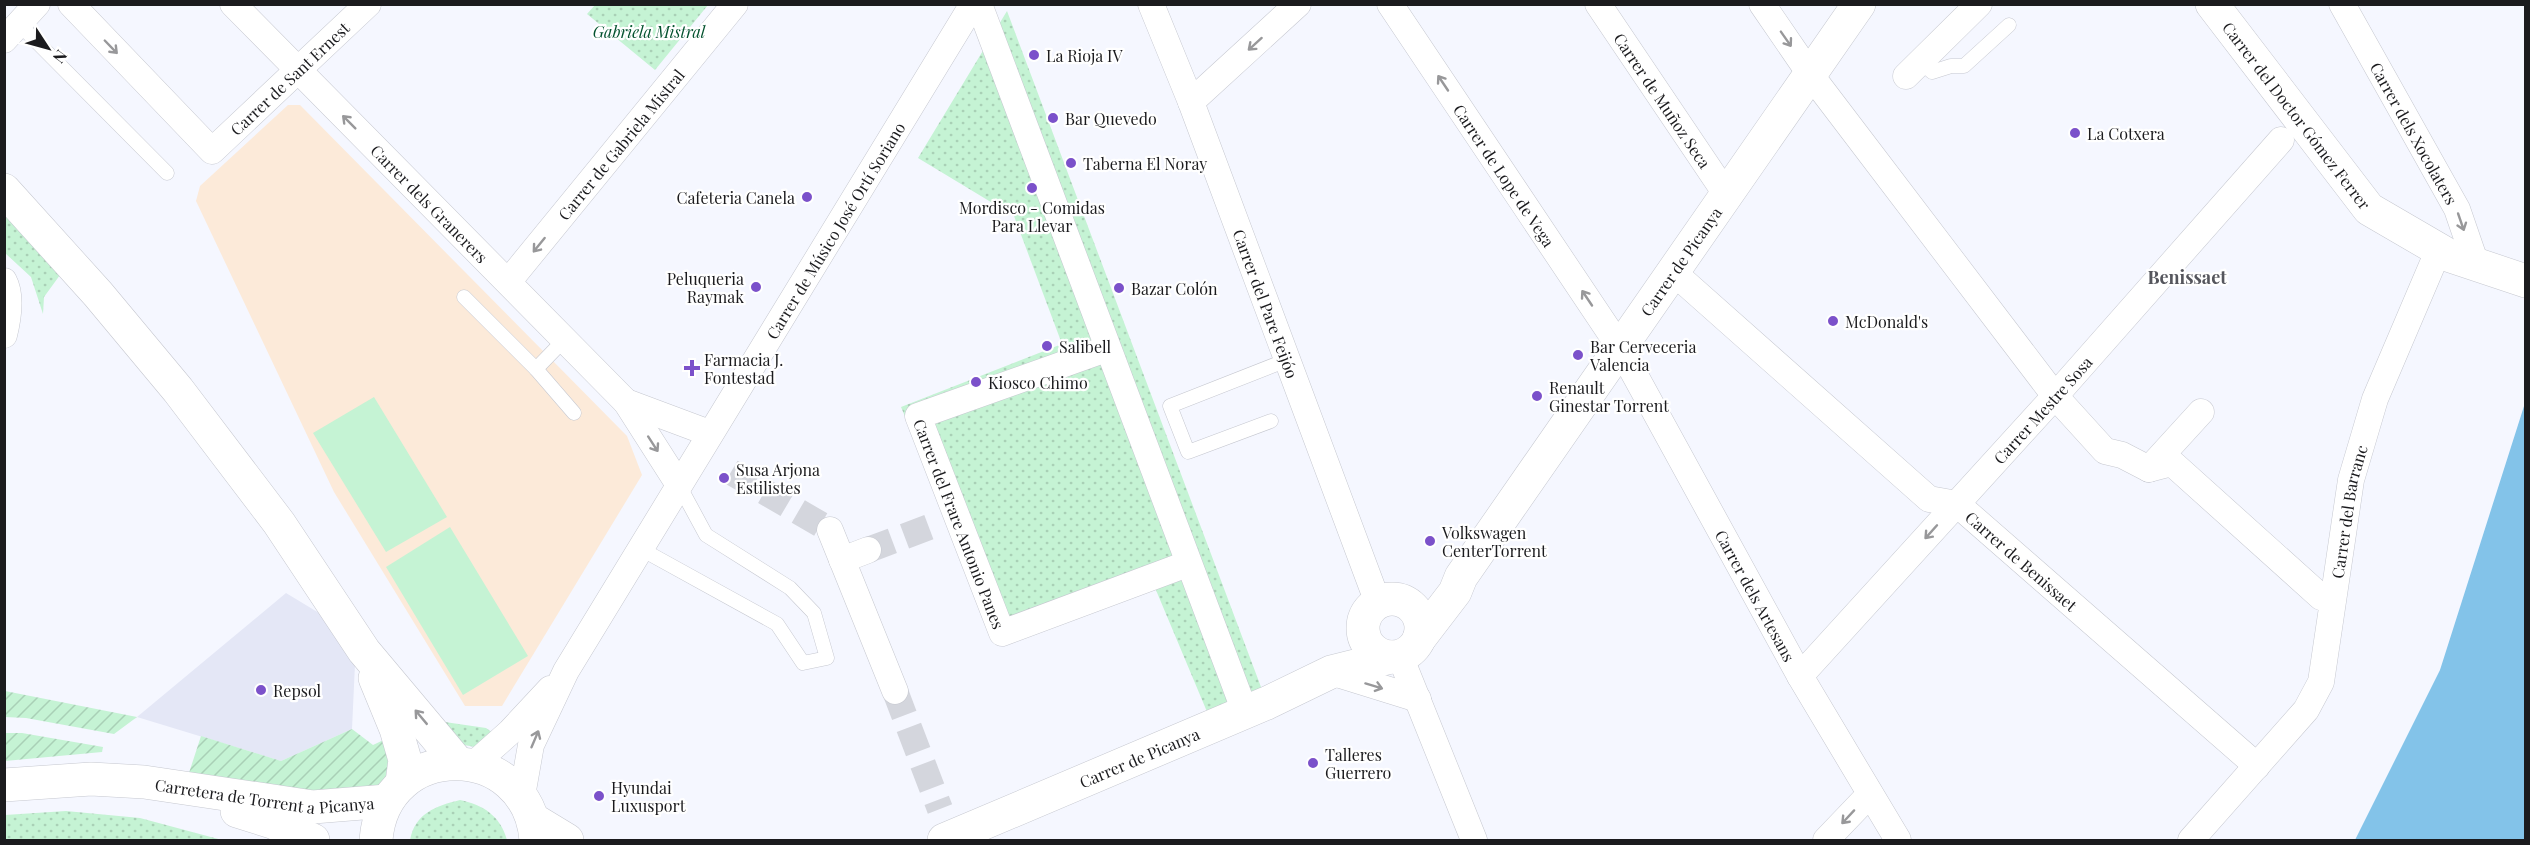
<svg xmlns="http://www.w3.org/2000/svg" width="2530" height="845" viewBox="0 0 2530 845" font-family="'Playfair Display',serif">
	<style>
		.built { fill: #e4e7f6 }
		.education { fill: #fcead9 }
		.grass { fill: url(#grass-dots) }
		.garden { fill: url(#garden-furrows) }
		.pitch { fill: #c5f3d4 }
		.water { fill: #83c3e9 }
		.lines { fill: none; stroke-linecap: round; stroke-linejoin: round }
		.street-tunnel { stroke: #d4d6dd; stroke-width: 26; stroke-dasharray: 26 13; stroke-linecap: butt }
		.lane-casing { stroke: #c6c8d0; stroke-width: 15 }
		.street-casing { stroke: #c6c8d0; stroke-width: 27 }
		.secondary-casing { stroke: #c6c8d0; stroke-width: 34 }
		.lane { stroke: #fff; stroke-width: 14 }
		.street { stroke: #fff; stroke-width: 26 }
		.secondary { stroke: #fff; stroke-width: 33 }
		.oneway { stroke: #98989a }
		.poi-dot { fill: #7b51ca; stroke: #fff; stroke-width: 2 }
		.labels { text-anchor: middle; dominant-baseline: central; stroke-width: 4.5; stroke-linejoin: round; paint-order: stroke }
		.park-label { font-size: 16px; font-style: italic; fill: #03522e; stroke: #fff }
		.poi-label { font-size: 16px; fill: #1b1b1e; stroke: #fff; text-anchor: start }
		.street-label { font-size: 16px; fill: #1b1b1e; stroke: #fff }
		.neighbourhood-label { font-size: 18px; font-weight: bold; fill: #55565d; stroke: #fff }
	</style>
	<defs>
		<pattern id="grass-dots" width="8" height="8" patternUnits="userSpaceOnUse" patternTransform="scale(1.5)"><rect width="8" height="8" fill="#c5f3d4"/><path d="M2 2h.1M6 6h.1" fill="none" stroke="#a9d0b6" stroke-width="1.8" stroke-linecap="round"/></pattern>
		<pattern id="garden-furrows" width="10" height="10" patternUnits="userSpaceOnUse" patternTransform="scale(1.5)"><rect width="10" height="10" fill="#c5f3d4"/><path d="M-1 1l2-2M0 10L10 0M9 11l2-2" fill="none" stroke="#a9d0b6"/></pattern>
	</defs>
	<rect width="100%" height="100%" fill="#f5f7ff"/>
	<path class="built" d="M286 593 324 616 355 664 352 729 281 761 137 717Z"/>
	<path class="education" d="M288 105H300L627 436 642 475 502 706H465L334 492 196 201 200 186Z"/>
	<g class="grass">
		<path d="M595 5V4L708 5 655 70 587 14Z"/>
		<path d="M1007 11 1267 703 1213 726 1153 583 996 642 960 546 901 407 1062 344 1014 216 918 158Z"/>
		<path d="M4 214 60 275 44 297 43 314 31 277 5 253Z"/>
		<path d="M438 721 486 728 493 733 475 747 464 745Z"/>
		<path d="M460 800C484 805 500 816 507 840H410C415 813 436 806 460 800Z"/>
		<path d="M66 811 140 818 222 840H5V815Z"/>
	</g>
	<g class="garden">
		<path d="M5 691 137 717 114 734 26 718 5 717Z"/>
		<path d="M352 729 373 745 392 736 385 782 374 789 287 793 188 776 201 736 281 761Z"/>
		<path d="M5 733H22L103 747 102 752 5 761Z"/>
	</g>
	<g class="pitch">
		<path d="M374 397 447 517 386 552 313 433Z"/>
		<path d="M450 527 528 656 463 695 386 567Z"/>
	</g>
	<path class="water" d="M2525 403V840H2355L2440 670Z"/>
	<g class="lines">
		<g class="street-tunnel">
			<path d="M731 472 830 530"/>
			<path d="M868 550 940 523"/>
			<path d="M895 691 940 809"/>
		</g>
		<defs>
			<g id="lane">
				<path d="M19 24 167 173"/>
				<path d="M1921 62 1932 72 1951 66H1964L2009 25"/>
				<path d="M464 297 536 369 574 413"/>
				<path d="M536 369 564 340"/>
				<path d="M1271 421 1188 452 1170 406 1287 360"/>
				<path d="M641 549 777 624 803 663 827 658 814 613 790 588 706 535 679 485"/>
			</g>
			<g id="street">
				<path id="s1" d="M71 4 212 151 368 4"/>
				<path id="s2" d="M233 4 626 402 679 485"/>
				<path d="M979 4 1245 712"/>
				<path id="s3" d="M1151 4 1191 102 1378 603"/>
				<path id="s4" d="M1390 4 1619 346 1800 676 1898 840"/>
				<path id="s5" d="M1598 4 1726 194"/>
				<path d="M1762 4 1810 74 2055 396 2105 451 2122 455 2149 469 2172 463 2321 597"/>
				<path id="s6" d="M2342 4 2457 209 2477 267"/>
				<path d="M4 40 37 4"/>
				<path d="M1906 76 1979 4"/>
				<path d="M1191 102 1298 4"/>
				<path id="s7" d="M1672 271 1929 499 1957 504 2257 766"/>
				<path d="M4 281C12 296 8 319 4 335"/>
				<path id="s8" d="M508 282 735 4"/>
				<path id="s9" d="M1106 349 918 416 1002 633 1187 564"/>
				<path d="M626 402 709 433"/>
				<path d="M2149 469 2201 412"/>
				<path d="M830 530 895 691"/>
				<path d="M842 560 868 550"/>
				<path d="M1400 656 1474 840"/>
				<path d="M1331 672 1418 699"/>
				<path id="s10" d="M1800 676 2055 396 2281 140"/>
				<path d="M473 765 510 732 550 689"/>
				<path id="s11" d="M522 796 531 745 566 671 973 4"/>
				<path d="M1826 840 1870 794"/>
				<path id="s12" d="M2191 840 2306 710 2321 682 2351 480 2375 399 2439 249"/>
			</g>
			<g id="secondary">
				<path id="s13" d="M2212 4 2369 209 2448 255 2526 281"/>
				<path d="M4 190 98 294 178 390 279 523 364 651 458 763"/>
				<circle cx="1392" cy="628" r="29"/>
				<path id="s14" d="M1419 639 1455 592 1461 577 1859 4"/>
				<path d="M375 678 396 729 405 760 402 783"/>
				<path id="s15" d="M4 785 91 779 144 782 313 807 387 801"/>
				<path d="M237 811 272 822 313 840"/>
				<path d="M534 820 567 840"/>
				<path d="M376 840C384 738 528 739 536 840"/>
				<path id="s16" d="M944 840 1267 703 1331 672 1391 657"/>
			</g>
		</defs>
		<use href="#lane" class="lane-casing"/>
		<use href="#street" class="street-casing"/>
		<use href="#secondary" class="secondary-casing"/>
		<use href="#lane" class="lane"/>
		<use href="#street" class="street"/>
		<use href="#secondary" class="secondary"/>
	</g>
	<defs><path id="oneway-shaft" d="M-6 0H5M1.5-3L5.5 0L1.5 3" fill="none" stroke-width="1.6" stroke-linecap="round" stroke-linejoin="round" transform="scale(1.5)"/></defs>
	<g class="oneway">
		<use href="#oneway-shaft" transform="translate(1786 39) rotate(55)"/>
		<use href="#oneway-shaft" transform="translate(1255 44) rotate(138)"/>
		<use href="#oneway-shaft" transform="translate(111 47) rotate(46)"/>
		<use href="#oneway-shaft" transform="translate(1443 83) rotate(-124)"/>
		<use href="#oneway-shaft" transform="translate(349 122) rotate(-135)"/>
		<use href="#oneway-shaft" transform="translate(2461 222) rotate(71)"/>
		<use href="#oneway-shaft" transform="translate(539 245) rotate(129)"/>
		<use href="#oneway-shaft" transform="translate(1587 298) rotate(-124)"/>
		<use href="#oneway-shaft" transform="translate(653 444) rotate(57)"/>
		<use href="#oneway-shaft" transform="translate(1931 532) rotate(132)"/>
		<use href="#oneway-shaft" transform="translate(1374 686) rotate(17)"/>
		<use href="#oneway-shaft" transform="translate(421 717) rotate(-130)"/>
		<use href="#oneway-shaft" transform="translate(535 739) rotate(-67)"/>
		<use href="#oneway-shaft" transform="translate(1848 817) rotate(133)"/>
	</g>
	<g class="poi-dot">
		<circle cx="1034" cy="55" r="6"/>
		<circle cx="1053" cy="118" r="6"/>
		<circle cx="2075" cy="133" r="6"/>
		<circle cx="1071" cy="163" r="6"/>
		<circle cx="1032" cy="188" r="6"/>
		<circle cx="807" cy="197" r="6"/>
		<circle cx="756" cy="287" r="6"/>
		<circle cx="1119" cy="288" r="6"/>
		<circle cx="1833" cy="321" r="6"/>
		<circle cx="1047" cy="346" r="6"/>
		<circle cx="1578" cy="355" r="6"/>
		<path d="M689 359h6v6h6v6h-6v6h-6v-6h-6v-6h6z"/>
		<circle cx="976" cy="382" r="6"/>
		<circle cx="1537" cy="396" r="6"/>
		<circle cx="724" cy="478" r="6"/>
		<circle cx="1430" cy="541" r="6"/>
		<circle cx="261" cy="690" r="6"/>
		<circle cx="1313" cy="763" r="6"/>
		<circle cx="599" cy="796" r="6"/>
	</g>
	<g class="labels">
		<g class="park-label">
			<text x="649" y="31">Gabriela Mistral</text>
		</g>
		<g class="poi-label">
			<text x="1046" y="55">La Rioja IV</text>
			<text x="1065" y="118">Bar Quevedo</text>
			<text x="2087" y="133">La Cotxera</text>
			<text x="1083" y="163">Taberna El Noray</text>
			<text x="795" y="197" text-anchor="end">Cafeteria Canela</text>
			<text x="1032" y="207" text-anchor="middle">Mordisco - Comidas<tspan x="1032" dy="18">Para Llevar</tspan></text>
			<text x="744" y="278" text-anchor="end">Peluqueria<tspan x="744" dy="18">Raymak</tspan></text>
			<text x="1131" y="288">Bazar Colón</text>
			<text x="1845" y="321">McDonald's</text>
			<text x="1059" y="346">Salibell</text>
			<text x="1590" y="346">Bar Cerveceria<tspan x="1590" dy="18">Valencia</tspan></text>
			<text x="704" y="359">Farmacia J.<tspan x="704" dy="18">Fontestad</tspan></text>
			<text x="988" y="382">Kiosco Chimo</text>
			<text x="1549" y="387">Renault<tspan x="1549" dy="18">Ginestar Torrent</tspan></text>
			<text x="736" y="469">Susa Arjona<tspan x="736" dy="18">Estilistes</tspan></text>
			<text x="1442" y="532">Volkswagen<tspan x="1442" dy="18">CenterTorrent</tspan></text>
			<text x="273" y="690">Repsol</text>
			<text x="1325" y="754">Talleres<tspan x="1325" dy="18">Guerrero</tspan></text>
			<text x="611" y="787">Hyundai<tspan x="611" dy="18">Luxusport</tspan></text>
		</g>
		<g class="street-label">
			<text stroke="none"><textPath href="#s1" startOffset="310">Carrer de Sant Ernest</textPath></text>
			<text stroke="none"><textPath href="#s5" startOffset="116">Carrer de Muñoz Seca</textPath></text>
			<text stroke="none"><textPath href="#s13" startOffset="140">Carrer del Doctor Gómez Ferrer</textPath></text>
			<text stroke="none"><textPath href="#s6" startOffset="148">Carrer dels Xocolaters</textPath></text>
			<text stroke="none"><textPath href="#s8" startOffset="178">Carrer de Gabriela Mistral</textPath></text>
			<text stroke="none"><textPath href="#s4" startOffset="206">Carrer de Lope de Vega</textPath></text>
			<text stroke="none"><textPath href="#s2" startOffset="280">Carrer dels Granerers</textPath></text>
			<text stroke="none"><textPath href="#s11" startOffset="650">Carrer de Músico José Ortí Soriano</textPath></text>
			<text stroke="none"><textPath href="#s14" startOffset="460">Carrer de Picanya</textPath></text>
			<text stroke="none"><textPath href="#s3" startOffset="321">Carrer del Pare Feijóo</textPath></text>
			<text stroke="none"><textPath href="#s10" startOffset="360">Carrer Mestre Sosa</textPath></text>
			<text stroke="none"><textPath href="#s12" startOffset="378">Carrer del Barranc</textPath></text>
			<text stroke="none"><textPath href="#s9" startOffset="315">Carrer del Frare Antonio Panes</textPath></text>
			<text stroke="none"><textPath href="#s7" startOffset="458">Carrer de Benissaet</textPath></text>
			<text stroke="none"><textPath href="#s4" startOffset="696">Carrer dels Artesans</textPath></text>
			<text stroke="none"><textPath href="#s16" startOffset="212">Carrer de Picanya</textPath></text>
			<text stroke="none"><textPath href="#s15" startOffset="262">Carretera de Torrent a Picanya</textPath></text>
		</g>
		<g class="neighbourhood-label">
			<text x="2187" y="277">Benissaet</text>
		</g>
	</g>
	<rect width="2530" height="845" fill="none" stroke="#1b1b1e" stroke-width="12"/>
	<g transform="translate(48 48) rotate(126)" stroke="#ffffff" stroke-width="4.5" paint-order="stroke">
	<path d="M0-4.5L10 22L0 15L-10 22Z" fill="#1b1b1e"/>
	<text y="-9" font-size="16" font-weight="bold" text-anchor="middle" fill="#1b1b1e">N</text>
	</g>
</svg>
